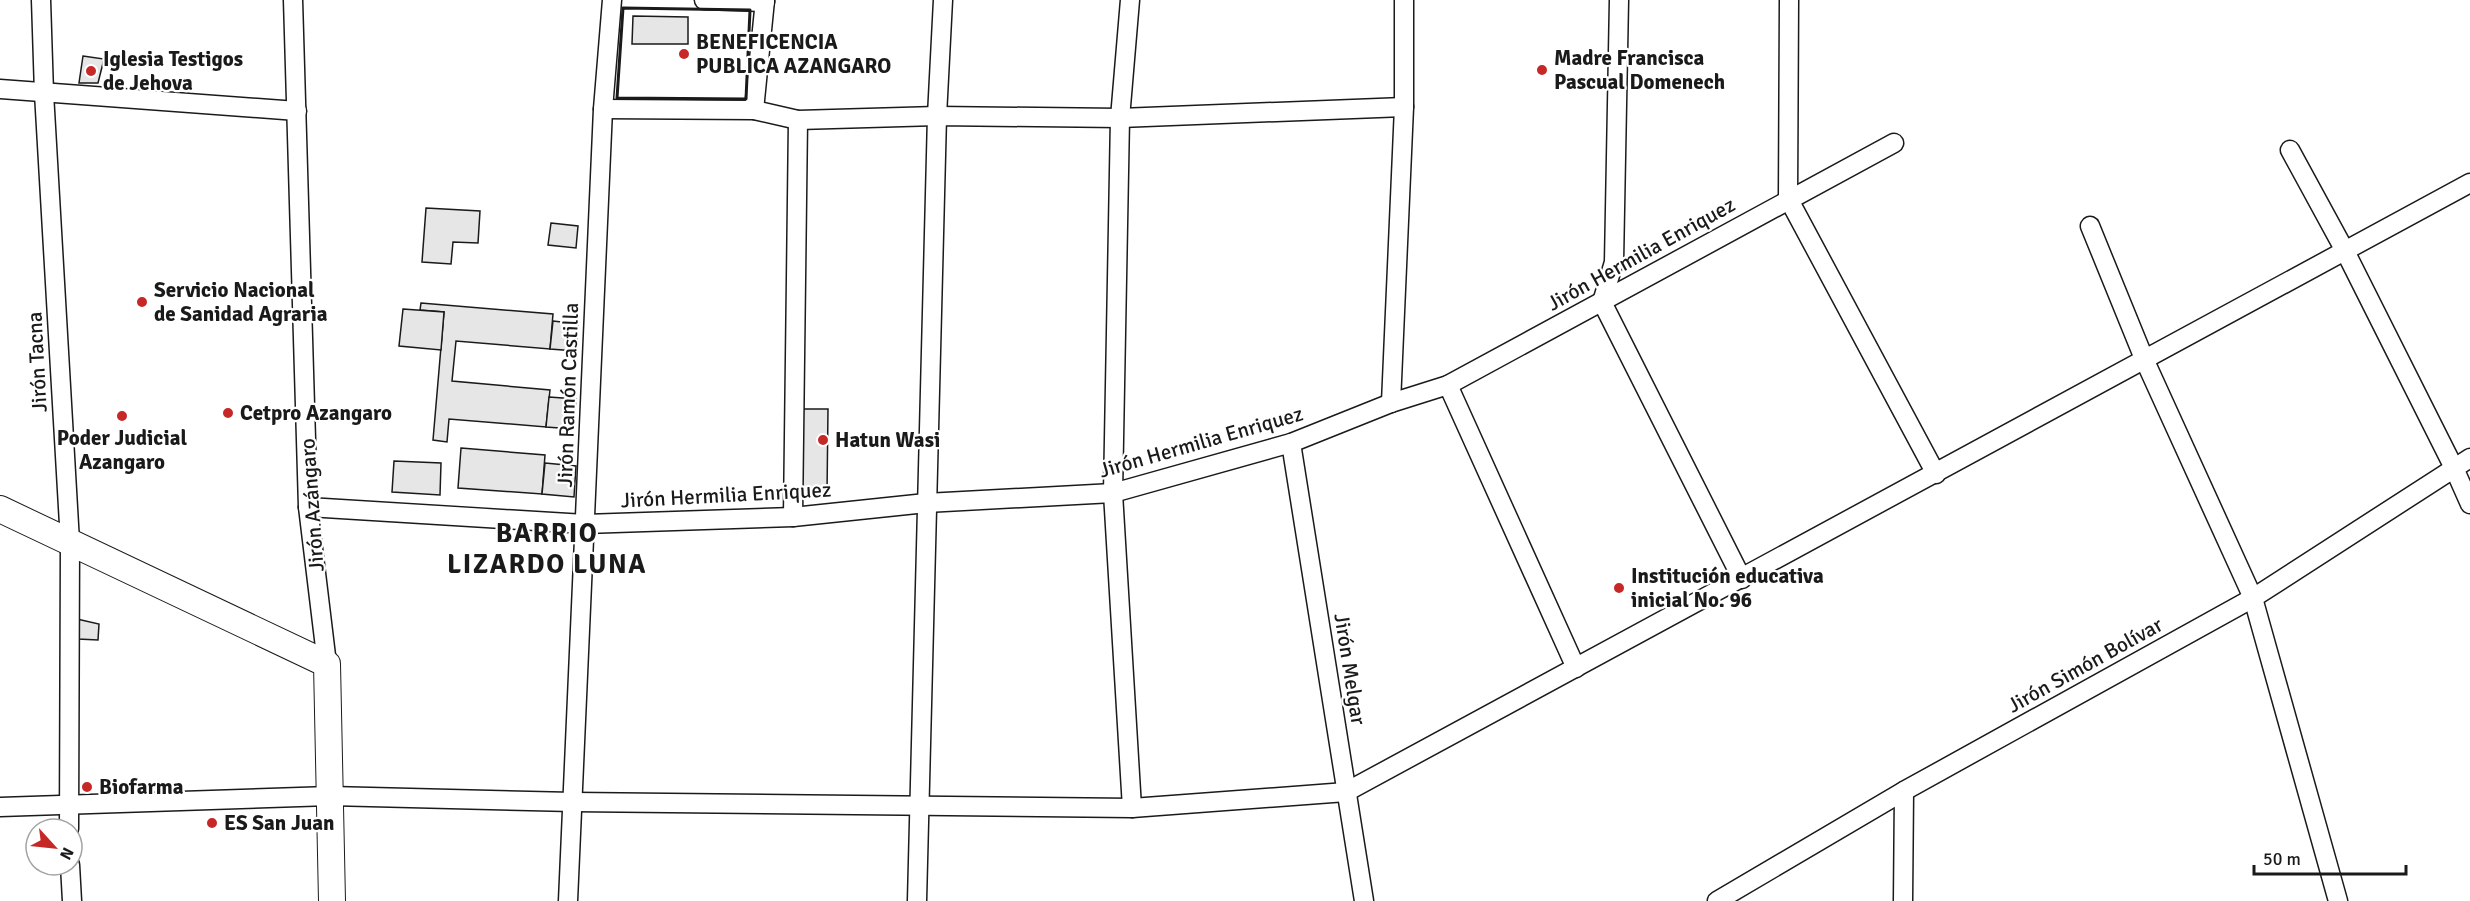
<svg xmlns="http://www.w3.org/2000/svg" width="2470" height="901" viewBox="0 0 2470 901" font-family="Signika,sans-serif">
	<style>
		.building { fill: #e6e6e6; stroke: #1a1a1a; stroke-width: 1.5 }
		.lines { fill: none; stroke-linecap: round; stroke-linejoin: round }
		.street-casing { stroke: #1a1a1a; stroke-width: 21 }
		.secondary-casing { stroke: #1a1a1a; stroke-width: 28 }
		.street { stroke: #fff; stroke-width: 18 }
		.secondary { stroke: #fff; stroke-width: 26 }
		.wall { stroke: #1a1a1a; stroke-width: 3 }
		.poi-dot { fill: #c62828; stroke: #fff; stroke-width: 2 }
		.labels { text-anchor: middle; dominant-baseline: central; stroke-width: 4.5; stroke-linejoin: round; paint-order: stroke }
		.poi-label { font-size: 21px; font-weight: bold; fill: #1a1a1a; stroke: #fff; text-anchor: start }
		.street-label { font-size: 21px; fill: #1a1a1a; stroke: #fff }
		.district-label { font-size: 27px; font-weight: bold; letter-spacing: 1.5px; fill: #1a1a1a; stroke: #fff }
	</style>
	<rect width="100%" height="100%" fill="#fff"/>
	<g class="building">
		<path d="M633 16 688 17V44H632Z"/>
		<path d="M83 56 104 59 98 83H79Z"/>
		<path d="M426 208 480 211 478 243 453 242 451 264 422 262Z"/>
		<path d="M551 223 578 226 576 248 548 245Z"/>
		<path d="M421 303 553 314 550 349 456 341 452 381 550 390 546 427 449 419 447 442 433 440 444 312 420 310Z"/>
		<path d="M403 309 444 312 441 350 399 346Z"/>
		<path d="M553 321 578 324 576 351 550 349Z"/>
		<path d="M549 397 576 399 573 429 546 427Z"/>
		<path d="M800 409H828L827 494H799Z"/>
		<path d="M461 448 545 455 542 494 458 488Z"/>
		<path d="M394 461 441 463 440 495 392 492Z"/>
		<path d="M545 463 576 466 574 497 542 494Z"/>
		<path d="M77 619 99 624 98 640 78 639Z"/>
	</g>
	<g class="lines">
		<defs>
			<g id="street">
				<path d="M41 0 44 93 70 542 69 829"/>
				<path d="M293 0 308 507 327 664"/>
				<path d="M704 0 765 2"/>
				<path d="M1130 0 1120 118 1113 493 1132 808"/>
				<path d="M1619 0 1614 262 1602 302 1742 579"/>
				<path d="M1789 0 1788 198 1936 474"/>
				<path d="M0 89 297 111"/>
				<path d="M603 109 754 110 798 120 937 116 1120 118 1404 107"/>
				<path d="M754 110 765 0"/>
				<path d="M2290 150 2345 251 2454 468 2470 504"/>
				<path d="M2090 226 2145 361 2253 598 2338 901"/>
				<path d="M1448 385 1576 668"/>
				<path d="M1391 403 1404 107V0"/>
				<path d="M1291 443 1364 901"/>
				<path d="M308 507 585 524 793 517 926 503 1113 493 1291 443 1391 403 1448 385 1894 143"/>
				<path d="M793 517 798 120"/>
				<path d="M0 807 330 796 573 802 1132 808 1346 792 2470 183"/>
				<path d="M70 865 72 901"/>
				<path d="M568 901 603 109 612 0"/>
				<path d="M917 901 937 116 943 0"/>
				<path d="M1717 901 1904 791 2253 598 2470 458"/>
				<path d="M1903 901 1904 791"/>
			</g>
			<path id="secondary" d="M0 509 327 664 332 901"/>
		</defs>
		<use href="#street" class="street-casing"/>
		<use href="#secondary" class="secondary-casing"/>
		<use href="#street" class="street"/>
		<use href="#secondary" class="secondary"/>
		<path class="wall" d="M623 8 750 10 746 99 617 98Z"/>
	</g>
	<g class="poi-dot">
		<circle cx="684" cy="54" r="6"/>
		<circle cx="1542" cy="70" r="6"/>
		<circle cx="91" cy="71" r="6"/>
		<circle cx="142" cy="302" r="6"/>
		<circle cx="228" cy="413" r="6"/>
		<circle cx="122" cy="416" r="6"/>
		<circle cx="823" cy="440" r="6"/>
		<circle cx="1619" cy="588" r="6"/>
		<circle cx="87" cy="787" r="6"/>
		<circle cx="212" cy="823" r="6"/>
	</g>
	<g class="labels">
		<g class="poi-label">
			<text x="696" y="42">BENEFICENCIA<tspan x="696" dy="24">PUBLICA AZANGARO</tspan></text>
			<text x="1554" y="58">Madre Francisca<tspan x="1554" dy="24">Pascual Domenech</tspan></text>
			<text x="103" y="59">Iglesia Testigos<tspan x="103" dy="24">de Jehova</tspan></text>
			<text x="154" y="290">Servicio Nacional<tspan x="154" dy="24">de Sanidad Agraria</tspan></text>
			<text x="240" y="413">Cetpro Azangaro</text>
			<text x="122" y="438" text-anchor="middle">Poder Judicial<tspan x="122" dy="24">Azangaro</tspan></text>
			<text x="835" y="440">Hatun Wasi</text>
			<text x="1631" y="576">Institución educativa<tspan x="1631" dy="24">inicial No. 96</tspan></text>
			<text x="99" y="787">Biofarma</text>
			<text x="224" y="823">ES San Juan</text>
		</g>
		<g class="street-label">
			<text transform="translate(1641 254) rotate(-29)">Jirón Hermilia Enriquez</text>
			<text transform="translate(37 362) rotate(-93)">Jirón Tacna</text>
			<text transform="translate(568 395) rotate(-88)">Jirón Ramón Castilla</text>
			<text transform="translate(1201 442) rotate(-16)">Jirón Hermilia Enriquez</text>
			<text transform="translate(726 495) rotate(-3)">Jirón Hermilia Enriquez</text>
			<text transform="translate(312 505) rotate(-94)">Jirón Azángaro</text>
			<text transform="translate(2085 665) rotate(-29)">Jirón Simón Bolívar</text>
			<text transform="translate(1350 669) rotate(81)">Jirón Melgar</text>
		</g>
		<g class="district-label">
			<text x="547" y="533">BARRIO<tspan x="547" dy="31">LIZARDO LUNA</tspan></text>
		</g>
	</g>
	<g transform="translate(54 847) rotate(117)"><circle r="28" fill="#ffffff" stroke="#a3a3a3" stroke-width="1.5"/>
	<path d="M0-4.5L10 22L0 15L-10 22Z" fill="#c62828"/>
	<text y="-9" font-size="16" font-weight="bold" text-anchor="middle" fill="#1a1a1a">N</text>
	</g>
	<path d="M2254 865v9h152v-9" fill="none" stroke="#1a1a1a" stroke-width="3"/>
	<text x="2263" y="865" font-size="18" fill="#1a1a1a" stroke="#ffffff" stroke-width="4.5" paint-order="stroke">50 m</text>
</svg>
